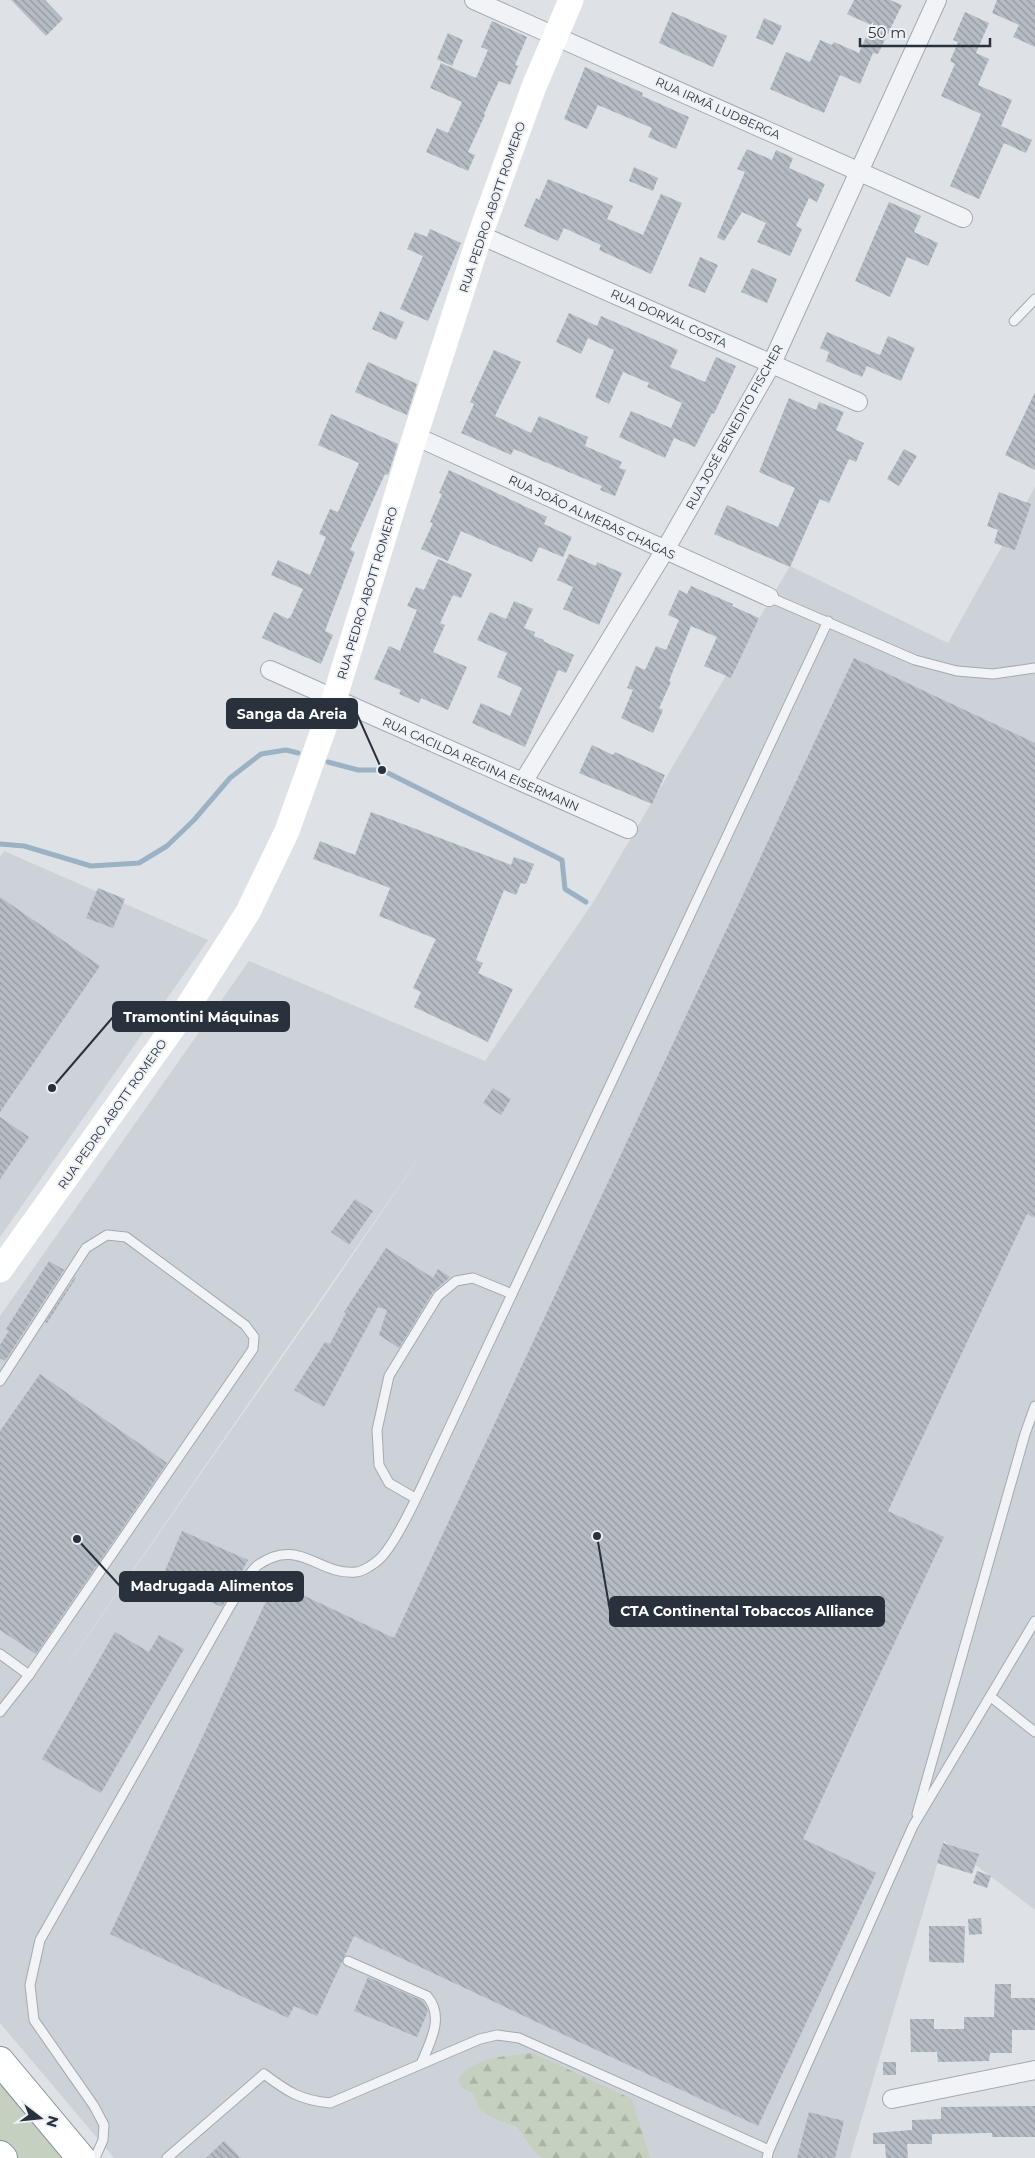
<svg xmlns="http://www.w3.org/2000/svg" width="1035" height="2158" viewBox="0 0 1035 2158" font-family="Montserrat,sans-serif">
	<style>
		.built { fill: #cdd2d9; fill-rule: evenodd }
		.green { fill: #c5d0c0 }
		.forest { fill: url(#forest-firs) }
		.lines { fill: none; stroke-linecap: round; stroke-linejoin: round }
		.stream { stroke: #9bb2c5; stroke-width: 5 }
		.building { fill: url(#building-back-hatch) }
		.lane-casing { stroke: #a4a9b1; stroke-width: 11 }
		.street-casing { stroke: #a4a9b1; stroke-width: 20 }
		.highway-casing { stroke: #87919d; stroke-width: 30 }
		.lane { stroke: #f1f3f6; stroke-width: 9 }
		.street { stroke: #f1f3f6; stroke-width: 18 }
		.secondary { stroke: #fff; stroke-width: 25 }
		.highway { stroke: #fff; stroke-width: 28 }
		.labels { text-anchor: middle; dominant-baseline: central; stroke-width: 4; stroke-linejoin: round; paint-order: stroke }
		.street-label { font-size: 12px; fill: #29313d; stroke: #eef1f5 }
		.leader { fill: none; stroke: #29313d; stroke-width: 2 }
		.callout-dot { fill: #29313d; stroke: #eef1f5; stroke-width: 2 }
		.callout { fill: #29313d; stroke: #29313d; stroke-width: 2 }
		.callout-label { font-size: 14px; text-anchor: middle; font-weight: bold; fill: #fff }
	</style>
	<defs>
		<pattern id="forest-firs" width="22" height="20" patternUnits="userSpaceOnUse" patternTransform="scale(1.25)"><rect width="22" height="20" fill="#c5d0c0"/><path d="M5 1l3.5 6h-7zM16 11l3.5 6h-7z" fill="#a9b3a6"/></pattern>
		<pattern id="building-back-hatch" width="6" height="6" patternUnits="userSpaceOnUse" patternTransform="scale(1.25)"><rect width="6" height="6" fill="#b6bcc3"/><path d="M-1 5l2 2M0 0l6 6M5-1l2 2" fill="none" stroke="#9499a0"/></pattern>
	</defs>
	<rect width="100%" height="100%" fill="#dee2e7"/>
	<g class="built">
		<path d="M1035 487V1910L944 1841 850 2158H114L0 2023V1316L249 961 485 1061 594 901 790 566 948 643ZM431 1140 316 1309 33 1714Z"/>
		<path d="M4 851 208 940 0 1237V857Z"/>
	</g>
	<path class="green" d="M0 2074 72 2158H16L0 2140Z"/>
	<path class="forest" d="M533 2053 632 2099 650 2158H544L535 2152 516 2126 497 2120 480 2110 473 2094 463 2088 458 2080C472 2056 508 2056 533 2053Z"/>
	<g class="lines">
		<g class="stream">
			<path d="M328 762 358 770H382L562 860 565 889 586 902"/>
			<path d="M0 844 24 846 91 866 139 863 167 846 194 820 230 778 261 754 286 750 298 753"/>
		</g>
	</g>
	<g class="building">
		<path d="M11 0H45L63 19 46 36Z"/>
		<path d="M854 0H890L902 5 878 54 873 53 860 84 840 75 824 113 770 89 786 52 810 62 820 40 832 45 834 42 859 53 871 25 847 14Z"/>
		<path d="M997 0H1035V47L1013 37 1019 25 992 13Z"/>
		<path d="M672 12 727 36 713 67 659 43Z"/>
		<path d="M965 12 989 23 976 53 989 59 978 85 1012 100 1001 126 1032 140 1026 153 1004 143 979 199 950 186 981 114 941 96 955 64 950 61 958 42 953 40Z"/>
		<path d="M764 18 782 26 773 45 756 38Z"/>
		<path d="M492 21 527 37 515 65 518 66 510 85 499 81 484 114 485 115 468 152 475 155 468 171 426 152 437 128 448 133 462 102 430 88 441 63 476 78 488 50 481 47Z"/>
		<path d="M448 33 463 40 452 66 437 59Z"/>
		<path d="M585 67 643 93 642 96 689 117 676 149 648 137 652 128 598 105 587 129 564 119Z"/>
		<path d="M747 149 772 160 776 150 793 158 789 168 825 184 817 202 809 198 796 226 802 229 790 256 757 242 766 223 742 212 724 241 717 237 745 172 737 169Z"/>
		<path d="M634 167 658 178 653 191 629 181Z"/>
		<path d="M548 179 613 206 607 219 643 235 661 194 682 203 651 274 599 250 601 245 564 228 558 241 524 226 536 198 539 200Z"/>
		<path d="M889 202 921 216 914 232 938 243 928 266 907 257 890 297 855 281Z"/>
		<path d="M430 229 461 243 428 321 400 309 423 256 407 249 415 232 427 237Z"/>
		<path d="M700 257 718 265 705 293 688 286Z"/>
		<path d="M752 268 777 279 767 303 741 292Z"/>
		<path d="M380 311 404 322 396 340 372 329Z"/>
		<path d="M569 313 597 326 601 316 678 350 670 367 705 382 716 357 736 366 714 414 712 413 695 447 674 438 665 458 619 437 631 411 671 428 682 403 647 387 649 383 623 372 609 404 595 397 614 350 588 338 581 354 556 342Z"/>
		<path d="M827 332 880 355 888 336 915 348 901 381 867 366 862 377 826 361 829 352 820 348Z"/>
		<path d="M494 350 521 362 495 416 531 433 539 416 588 437 585 446 622 462 619 468 626 470 615 496 600 490 602 486 514 449 511 455 461 433 474 404 470 402Z"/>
		<path d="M368 362 417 384 407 415 355 392Z"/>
		<path d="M1035 392V470L1005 455Z"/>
		<path d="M789 398 816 410 819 402 844 412 836 430 864 443 856 462 849 459 829 503 820 499 790 567 714 534 727 505 778 527 795 488 759 472Z"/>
		<path d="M331 414 398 444 388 475 385 474 350 550 355 552 325 631 333 635 321 664 262 638 274 612 288 619 291 616 303 589 271 575 278 560 310 575 326 537 319 534 330 509 338 512 359 463 318 445Z"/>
		<path d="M904 449 917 456 899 486 887 479Z"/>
		<path d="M449 470 547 517 544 524 572 537 563 557 539 547 532 562 461 531 448 561 421 549 433 523 430 522 442 494 439 493Z"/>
		<path d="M999 492 1031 504 1015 550 994 543 998 530 987 526Z"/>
		<path d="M569 554 596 566 597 562 622 573 599 625 563 609 573 587 557 580Z"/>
		<path d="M438 559 472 574 461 598 453 595 440 623 445 625 433 652 467 667 448 710 421 698 419 703 399 694 401 690 374 679 389 646 400 651 417 610 407 606 416 587 424 590Z"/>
		<path d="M691 586 733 604 732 606 759 618 731 678 704 666 717 637 691 626 669 681 671 682 659 708 663 710 653 733 621 718 633 690 627 688 636 666 645 670 656 646 666 650 679 620 668 615 679 590 687 594Z"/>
		<path d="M514 601 533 609 524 628 535 632 534 636 544 640 543 641 574 655 566 673 558 670 525 747 472 723 481 703 510 716 522 688 497 677 507 653 477 640 490 612 506 619Z"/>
		<path d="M854 658 1035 743V1218L1027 1214 888 1511 944 1537 803 1839 876 1873 758 2126 354 1936 317 2016 294 2006 288 2018 110 1934 275 1582 394 1638Z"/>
		<path d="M592 745 613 755 615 752 665 775 652 804 579 773Z"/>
		<path d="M371 812 511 865 514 857 534 864 526 884 521 883 516 895 504 890 476 960 483 963 478 973 513 989 488 1042 414 1007 421 992 413 988 436 939 379 916 390 888 313 859 320 841 355 855Z"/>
		<path d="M98 888 125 899 113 928 86 918Z"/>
		<path d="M0 897 100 966 0 1112Z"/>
		<path d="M493 1088 511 1099 501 1115 483 1103Z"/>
		<path d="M0 1117 29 1137 0 1179Z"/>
		<path d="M355 1199 373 1211 349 1245 331 1232Z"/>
		<path d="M386 1248 433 1278 438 1269 450 1277 433 1292 399 1348 379 1335 387 1310 378 1307 324 1407 294 1390 325 1342 330 1344 346 1313 344 1312Z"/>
		<path d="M49 1261 64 1270 5 1361 0 1358V1345L9 1331 6 1329Z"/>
		<path d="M75 1277 76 1278 47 1323 45 1322Z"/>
		<path d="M40 1374 167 1463 36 1654 0 1630V1431Z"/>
		<path d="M182 1531 248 1560 222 1607 161 1580Z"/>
		<path d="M115 1632 149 1652 159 1635 184 1649 101 1793 42 1759Z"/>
		<path d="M943 1843 979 1854 972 1874 937 1863Z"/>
		<path d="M977 1871 991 1876 987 1888 973 1883Z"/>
		<path d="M981 1918 982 1934 969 1935 968 1919Z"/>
		<path d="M929 1926H965L964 1963 929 1962Z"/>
		<path d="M368 1977 423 2001 428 2011 417 2037 354 2011Z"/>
		<path d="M995 1984H1011V1998H1035V2030H1012V2053H990L989 2061 938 2062 937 2052H911L910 2019H934V2029H964V2017H994Z"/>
		<rect x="883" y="2062" width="13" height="13"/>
		<path d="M1035 2106V2137H992V2133L932 2134V2144H907L908 2158H886L885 2144H873V2133L912 2130V2120L941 2119V2107Z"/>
		<path d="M809 2112 844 2121 835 2158H797Z"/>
		<path d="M224 2141 241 2158H206Z"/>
	</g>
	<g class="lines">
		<defs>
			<g id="lane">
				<path d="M1014 321 1035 299"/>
				<path d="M769 597 915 660 957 671 993 674 1035 668"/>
				<path d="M0 1381 86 1248 107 1235 126 1237 245 1325 254 1337 253 1349 29 1675 0 1712"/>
				<path d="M415 1498 389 1483 379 1465 377 1430 389 1376 438 1296 456 1281 473 1278 512 1294"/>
				<path d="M0 1654 29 1675"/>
				<path d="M991 1697 1035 1732"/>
				<path d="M917 1814 1025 1434 1035 1406"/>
				<path d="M348 1961 427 1996C445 2017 430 2042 421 2064"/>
				<path d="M95 2158 103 2140 104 2125 94 2106 34 2020 30 1985 40 1940 230 1606C237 1596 248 1572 258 1565 299 1536 319 1576 356 1572 361 1572 371 1566 376 1562 395 1549 425 1479 436 1456L828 621"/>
				<path d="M167 2158 264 2074C288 2092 300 2100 330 2103L480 2039 497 2035 519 2038 769 2150"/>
				<path d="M767 2158 769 2150 913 1826 1035 1621"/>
			</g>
			<g id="street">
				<path d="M474 0 963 218"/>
				<path d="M480 235 858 402"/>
				<path d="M415 436 769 597"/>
				<path d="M270 670 628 829"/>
				<path d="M523 782 665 550 772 363 937 0"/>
				<path d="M892 2099 1035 2070"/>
			</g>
			<g id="highway">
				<path d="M0 2061 81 2158"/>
				<path d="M0 2155 3 2158"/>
			</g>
		</defs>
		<use href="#lane" class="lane-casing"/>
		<use href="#street" class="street-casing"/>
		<use href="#highway" class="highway-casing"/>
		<use href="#lane" class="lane"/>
		<use href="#street" class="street"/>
		<path class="secondary" d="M0 1270 185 1011 248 912 287 831 334 700 415 436 480 235 535 84 571 0"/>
		<use href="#highway" class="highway"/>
	</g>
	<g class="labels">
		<g class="street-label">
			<text transform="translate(718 108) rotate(24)">RUA IRMÃ LUDBERGA</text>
			<text transform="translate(492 207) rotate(-71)">RUA PEDRO ABOTT ROMERO</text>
			<text transform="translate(669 318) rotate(24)">RUA DORVAL COSTA</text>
			<text transform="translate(734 427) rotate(-61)">RUA JOSÉ BENEDITO FISCHER</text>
			<text transform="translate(592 517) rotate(25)">RUA JOÃO ALMERAS CHAGAS</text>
			<text transform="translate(367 593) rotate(-73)">RUA PEDRO ABOTT ROMERO</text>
			<text transform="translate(481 764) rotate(24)">RUA CACILDA REGINA EISERMANN</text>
			<text transform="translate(112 1114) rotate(-55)">RUA PEDRO ABOTT ROMERO</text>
		</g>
	</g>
	<path class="leader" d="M382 770L357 714M52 1088L113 1017M77 1539L120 1586M597 1536L610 1611"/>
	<g class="callout-dot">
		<circle cx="382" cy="770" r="5"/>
		<circle cx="52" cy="1088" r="5"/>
		<circle cx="77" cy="1539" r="5"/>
		<circle cx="597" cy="1536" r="5"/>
	</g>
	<g class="callout">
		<rect x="227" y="699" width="130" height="29" rx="5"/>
		<rect x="113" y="1002" width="176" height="29" rx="5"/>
		<rect x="120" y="1572" width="183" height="29" rx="5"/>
		<rect x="610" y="1597" width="274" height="29" rx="5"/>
	</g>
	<g class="callout-label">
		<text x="292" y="719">Sanga da Areia</text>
		<text x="201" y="1022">Tramontini Máquinas</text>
		<text x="212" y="1591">Madrugada Alimentos</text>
		<text x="747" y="1616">CTA Continental Tobaccos Alliance</text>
	</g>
	<g transform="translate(40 2118) rotate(106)" stroke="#eef1f5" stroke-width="4" paint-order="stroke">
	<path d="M0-4L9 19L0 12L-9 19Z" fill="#29313d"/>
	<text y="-8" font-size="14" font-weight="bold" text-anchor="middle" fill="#29313d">N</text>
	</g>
	<path d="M860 38v8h130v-8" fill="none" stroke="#29313d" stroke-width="2.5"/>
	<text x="868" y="38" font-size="15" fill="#29313d" stroke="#eef1f5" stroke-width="4" paint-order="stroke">50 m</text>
</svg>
